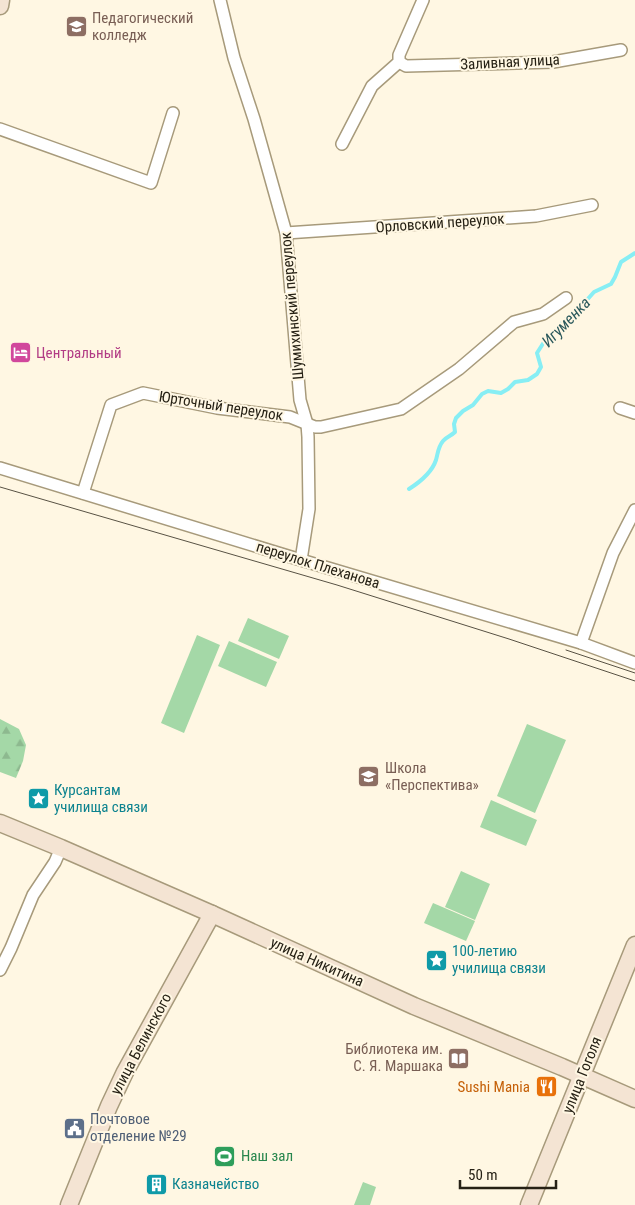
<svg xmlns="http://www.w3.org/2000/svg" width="635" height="1205" viewBox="0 0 635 1205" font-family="'Roboto Condensed',sans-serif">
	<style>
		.green { fill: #a4d8a7 }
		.forest { fill: url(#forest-firs) }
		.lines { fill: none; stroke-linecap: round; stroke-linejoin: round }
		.stream { stroke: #87eef4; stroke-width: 4 }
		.street-casing { stroke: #a79a7b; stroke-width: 14 }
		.secondary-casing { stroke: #a79a7b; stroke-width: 19 }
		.street { stroke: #fff; stroke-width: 11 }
		.secondary { stroke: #f4e4d3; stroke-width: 16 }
		.tram { stroke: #585244; stroke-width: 1 }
		.labels { text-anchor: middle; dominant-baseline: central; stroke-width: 4; stroke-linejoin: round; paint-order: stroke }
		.education-label { font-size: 15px; fill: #785e54; stroke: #fff7e3; text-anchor: start }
		.street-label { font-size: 15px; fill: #262115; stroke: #fff7e3 }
		.hotel-label { font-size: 15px; fill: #b23c85; stroke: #fff7e3; text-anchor: start }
		.culture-label { font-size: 15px; fill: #0d838f; stroke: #fff7e3; text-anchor: start }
		.food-label { font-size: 15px; fill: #c56008; stroke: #fff7e3; text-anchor: end }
		.service-label { font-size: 15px; fill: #4e5e75; stroke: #fff7e3; text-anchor: start }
		.leisure-label { font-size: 15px; fill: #27864d; stroke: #fff7e3; text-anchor: start }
		.water-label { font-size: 16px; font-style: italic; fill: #2a585b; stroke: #fff7e3 }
	</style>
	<defs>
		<pattern id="forest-firs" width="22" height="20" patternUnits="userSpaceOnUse" patternTransform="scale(1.25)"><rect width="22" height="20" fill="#a4d8a7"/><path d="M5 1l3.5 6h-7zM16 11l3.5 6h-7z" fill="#8db98f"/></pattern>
	</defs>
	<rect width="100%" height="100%" fill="#fff7e3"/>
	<g class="green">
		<path d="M248 618 289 636 279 659 238 641Z"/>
		<path d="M197 635 220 645 184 733 161 723Z"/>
		<path d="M229 641 277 662 266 687 218 666Z"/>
		<path d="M527 724 566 740 535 813 497 796Z"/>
		<path d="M491 800 537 820 526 846 480 827Z"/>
		<path d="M461 871 490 884 475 920 445 907Z"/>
		<path d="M433 903 475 921 466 941 424 923Z"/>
		<path d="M363 1182 376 1187 370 1205H354Z"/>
	</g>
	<path class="forest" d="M0 719 19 729 26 745 23 761 16 778 0 772Z"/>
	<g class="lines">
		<path class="stream" d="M409 489C420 482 432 472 436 460 438 453 438 447 443 441 446 437 451 436 455 432L454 424 456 418 463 411 473 405 482 394 488 391 501 393 508 389 515 382 528 380 537 374 541 367 537 353 544 342 569 316 577 314 586 301 594 292 611 284 615 277 621 262 635 253"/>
		<defs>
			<g id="street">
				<path d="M220 0 234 58 254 119 286 233 300 400 307 424 308 437 309 509 301 560"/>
				<path d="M399 62 406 66 553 62 621 50"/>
				<path d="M0 129 151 183 173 113"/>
				<path d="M342 144 372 86 399 62V55L423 0"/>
				<path d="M286 233 536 216 592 205"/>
				<path d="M620 408 635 413"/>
				<path d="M0 468 301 560 581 643 635 663"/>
				<path d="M83 493 111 405 143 393 217 408 290 417 315 427H321L401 409 459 369 514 322 543 314 566 298"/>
				<path d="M581 643 613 553 635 510"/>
				<path d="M0 970 11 948 33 895 55 862 61 848"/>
			</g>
			<g id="secondary">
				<path d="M0 6 1 0"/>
				<path d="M0 823 61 848 212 914 414 1006 562 1067 635 1099"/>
				<path d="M69 1205 109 1106 125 1072 212 914"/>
				<path d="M529 1205 635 945"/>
			</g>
		</defs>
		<use href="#street" class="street-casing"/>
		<use href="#secondary" class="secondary-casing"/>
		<use href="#street" class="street"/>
		<use href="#secondary" class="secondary"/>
		<g class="tram">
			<path d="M0 487 337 585 509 639 635 681"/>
			<path d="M566 650 635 673"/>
		</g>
	</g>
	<defs>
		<symbol id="university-square" viewBox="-11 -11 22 22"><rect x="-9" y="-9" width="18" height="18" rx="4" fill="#8d6e63" stroke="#fff7e3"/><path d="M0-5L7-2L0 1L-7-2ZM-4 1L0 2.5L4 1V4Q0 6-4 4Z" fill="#fff"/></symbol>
		<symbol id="hotel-square" viewBox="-11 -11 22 22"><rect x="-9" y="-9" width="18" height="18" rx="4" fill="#d1479c" stroke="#fff7e3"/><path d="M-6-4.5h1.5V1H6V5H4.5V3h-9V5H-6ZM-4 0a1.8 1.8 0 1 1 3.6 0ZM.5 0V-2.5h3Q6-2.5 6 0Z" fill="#fff"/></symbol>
		<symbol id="school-square" viewBox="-11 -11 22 22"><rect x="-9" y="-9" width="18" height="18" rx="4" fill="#8d6e63" stroke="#fff7e3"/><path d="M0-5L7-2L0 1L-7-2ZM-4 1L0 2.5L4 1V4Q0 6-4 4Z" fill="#fff"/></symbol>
		<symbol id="sight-square" viewBox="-11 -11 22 22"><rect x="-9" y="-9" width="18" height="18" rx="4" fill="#0f9aa8" stroke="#fff7e3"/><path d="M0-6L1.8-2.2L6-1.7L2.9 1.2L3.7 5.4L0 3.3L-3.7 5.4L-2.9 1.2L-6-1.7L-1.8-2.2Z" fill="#fff"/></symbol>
		<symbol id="library-square" viewBox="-11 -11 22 22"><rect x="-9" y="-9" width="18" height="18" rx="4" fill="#8d6e63" stroke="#fff7e3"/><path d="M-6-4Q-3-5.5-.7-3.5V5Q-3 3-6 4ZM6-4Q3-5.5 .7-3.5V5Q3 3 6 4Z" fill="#fff"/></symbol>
		<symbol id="restaurant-square" viewBox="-11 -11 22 22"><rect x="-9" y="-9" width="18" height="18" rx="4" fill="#e8710a" stroke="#fff7e3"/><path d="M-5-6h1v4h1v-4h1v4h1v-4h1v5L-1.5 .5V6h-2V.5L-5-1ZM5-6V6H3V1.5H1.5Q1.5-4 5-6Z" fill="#fff"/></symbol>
		<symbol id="civic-square" viewBox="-11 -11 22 22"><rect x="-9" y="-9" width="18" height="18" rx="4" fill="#5c6f8a" stroke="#fff7e3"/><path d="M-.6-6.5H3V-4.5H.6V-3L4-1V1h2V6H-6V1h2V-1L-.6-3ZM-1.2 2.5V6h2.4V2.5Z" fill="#fff"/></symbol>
		<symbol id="stadium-square" viewBox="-11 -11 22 22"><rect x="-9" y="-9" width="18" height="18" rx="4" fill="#2e9e5b" stroke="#fff7e3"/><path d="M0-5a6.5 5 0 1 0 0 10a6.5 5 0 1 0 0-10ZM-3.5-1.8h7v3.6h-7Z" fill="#fff"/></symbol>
		<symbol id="building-square" viewBox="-11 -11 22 22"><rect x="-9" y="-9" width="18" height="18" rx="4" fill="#0f9aa8" stroke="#fff7e3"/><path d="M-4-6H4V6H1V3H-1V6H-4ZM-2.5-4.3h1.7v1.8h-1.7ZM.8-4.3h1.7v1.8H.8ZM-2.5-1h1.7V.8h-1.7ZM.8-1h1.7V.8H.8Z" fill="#fff"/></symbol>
	</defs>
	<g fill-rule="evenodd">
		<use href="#university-square" x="64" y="14" width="25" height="25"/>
		<use href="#hotel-square" x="8" y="340" width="25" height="25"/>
		<use href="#school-square" x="356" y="764" width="25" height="25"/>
		<use href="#sight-square" x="26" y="786" width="25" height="25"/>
		<use href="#sight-square" x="424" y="948" width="25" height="25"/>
		<use href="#library-square" x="446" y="1046" width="25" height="25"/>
		<use href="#restaurant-square" x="534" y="1074" width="25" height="25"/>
		<use href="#civic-square" x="62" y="1116" width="25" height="25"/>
		<use href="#stadium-square" x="212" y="1144" width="25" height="25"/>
		<use href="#building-square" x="144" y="1172" width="25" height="25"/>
	</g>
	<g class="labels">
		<g class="education-label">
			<text x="92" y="18">Педагогический<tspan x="92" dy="17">колледж</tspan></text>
			<text x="385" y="768">Школа<tspan x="385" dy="17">«Перспектива»</tspan></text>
			<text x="443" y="1049" text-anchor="end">Библиотека им.<tspan x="443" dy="17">С. Я. Маршака</tspan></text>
		</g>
		<g class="street-label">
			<text transform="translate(510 62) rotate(-3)">Заливная улица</text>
			<text transform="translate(440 223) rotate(-4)">Орловский переулок</text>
			<text transform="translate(292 306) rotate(-95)">Шумихинский переулок</text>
			<text transform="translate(221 406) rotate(9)">Юрточный переулок</text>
			<text transform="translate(318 565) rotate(17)">переулок Плеханова</text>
			<text transform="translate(317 962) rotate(24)">улица Никитина</text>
			<text transform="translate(141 1044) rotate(-62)">улица Белинского</text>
			<text transform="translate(582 1075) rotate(-68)">улица Гоголя</text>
		</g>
		<g class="hotel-label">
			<text x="36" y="353">Центральный</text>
		</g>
		<g class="culture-label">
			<text x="54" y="790">Курсантам<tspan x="54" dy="17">училища связи</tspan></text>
			<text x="452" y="951">100-летию<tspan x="452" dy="17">училища связи</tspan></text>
			<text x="172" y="1184">Казначейство</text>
		</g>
		<g class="food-label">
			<text x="530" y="1087">Sushi Mania</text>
		</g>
		<g class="service-label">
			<text x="90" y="1119">Почтовое<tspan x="90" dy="17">отделение №29</tspan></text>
		</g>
		<g class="leisure-label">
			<text x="241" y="1156">Наш зал</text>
		</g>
		<g class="water-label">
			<text transform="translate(566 322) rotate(-46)">Игуменка</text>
		</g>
	</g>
	<path d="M460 1180v8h96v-8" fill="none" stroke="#262115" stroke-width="2.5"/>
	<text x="468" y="1180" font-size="15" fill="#262115" stroke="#fff7e3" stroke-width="4" paint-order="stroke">50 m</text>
</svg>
